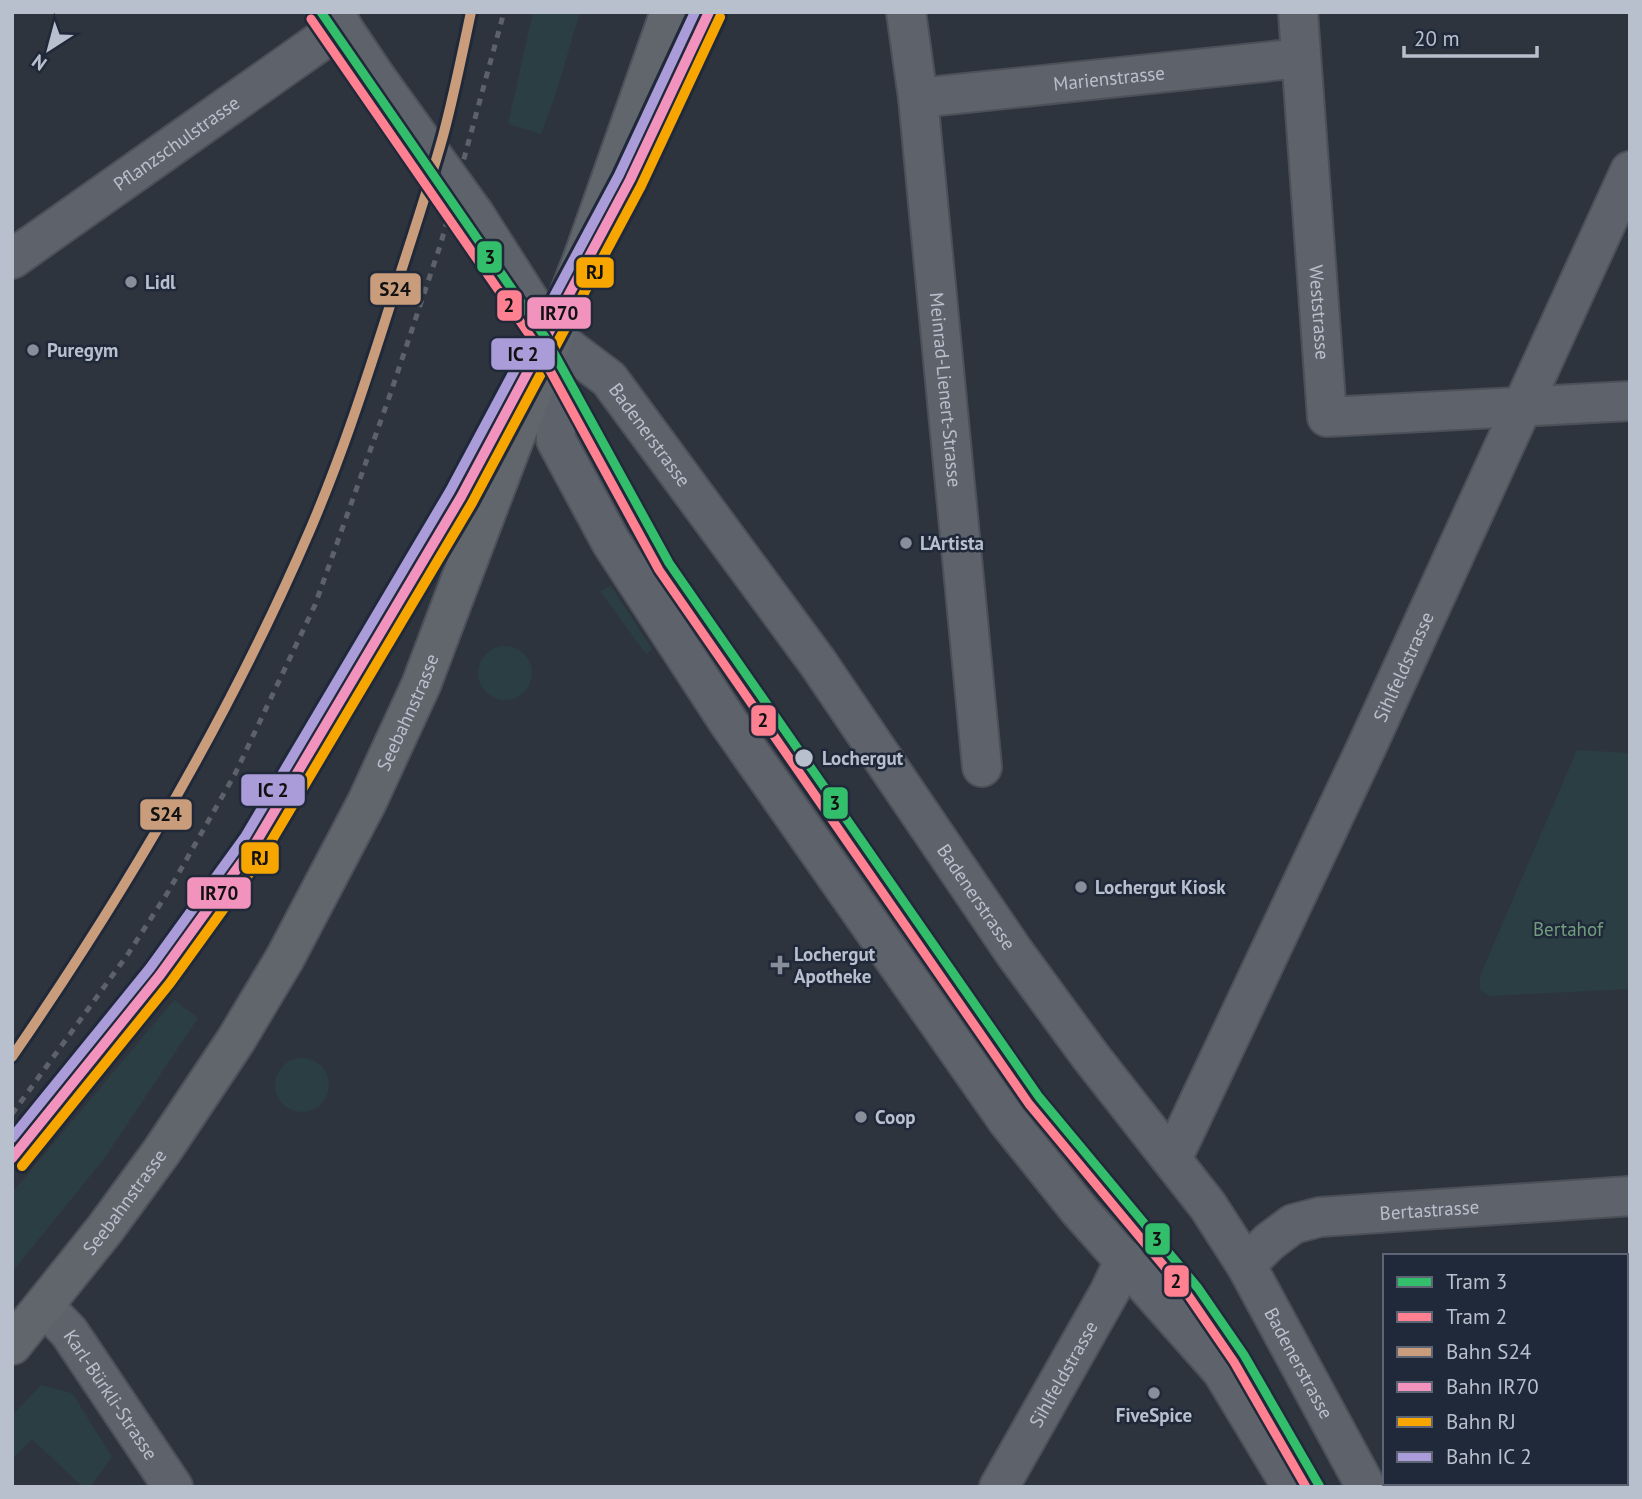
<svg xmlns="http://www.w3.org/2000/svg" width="1642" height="1499" viewBox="0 0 1642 1499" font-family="'PT Sans',sans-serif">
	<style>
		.green { fill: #2b3e43 }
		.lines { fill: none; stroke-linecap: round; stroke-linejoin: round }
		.minor-casing { stroke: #4c5058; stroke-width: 42 }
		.tertiary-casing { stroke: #4c5058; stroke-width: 42 }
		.primary-casing { stroke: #4c515a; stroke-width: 42 }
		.minor { stroke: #5e636b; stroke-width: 38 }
		.tertiary { stroke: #5e636b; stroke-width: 38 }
		.primary { stroke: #61656c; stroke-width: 38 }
		.rail { stroke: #5d6169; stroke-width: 5; stroke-dasharray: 7 7; stroke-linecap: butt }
		.tertiary-bridge-casing { stroke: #4c5058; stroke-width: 42; stroke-linecap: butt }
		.tertiary-bridge { stroke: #5e636b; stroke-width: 38 }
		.rail-1-casing { stroke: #202939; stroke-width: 16 }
		.rail-2-casing { stroke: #202939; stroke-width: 16 }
		.rail-3-casing { stroke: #202939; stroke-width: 16 }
		.rail-4-casing { stroke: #202939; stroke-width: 16 }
		.rail-1 { stroke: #c99d7b; stroke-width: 10 }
		.rail-2 { stroke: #f193bd; stroke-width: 10 }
		.rail-3 { stroke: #f7a600; stroke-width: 10 }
		.rail-4 { stroke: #a99cd9; stroke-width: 10 }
		.tram-1-casing { stroke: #202939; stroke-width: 14 }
		.tram-2-casing { stroke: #202939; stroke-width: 14 }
		.tram-1 { stroke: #33be6c; stroke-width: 9 }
		.tram-2 { stroke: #ff8091; stroke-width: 9 }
		.poi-dot { fill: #888f9b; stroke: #202939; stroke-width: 2.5 }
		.stop-dot { fill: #b9c0cd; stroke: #202939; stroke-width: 2.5 }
		.labels { text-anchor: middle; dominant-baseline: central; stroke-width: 5; stroke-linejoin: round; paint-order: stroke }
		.street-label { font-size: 19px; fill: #b9c0cd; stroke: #202939 }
		.poi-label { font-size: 19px; font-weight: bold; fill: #b9c0cd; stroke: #202939; text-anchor: start }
		.stop-label { font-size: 19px; font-weight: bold; fill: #b9c0cd; stroke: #202939; text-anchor: start }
		.park-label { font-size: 19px; fill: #719d7d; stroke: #202939 }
		.line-badge { stroke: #202939; stroke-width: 2.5 }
		.pale-badge-label { font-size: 19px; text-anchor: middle; font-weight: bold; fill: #111 }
	</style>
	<rect width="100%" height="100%" fill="#2e343e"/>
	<g class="green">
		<path d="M533 12H580L556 93 541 134 508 124Z"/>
		<path d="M611 586 652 649 646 654 600 591Z"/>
		<circle cx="505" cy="673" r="27"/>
		<path d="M1577 750 1630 753V989L1489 996 1480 990V976Z"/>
		<path d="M174 1000 198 1018 103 1160 12 1272V1193Z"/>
		<circle cx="302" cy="1085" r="27"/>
		<path d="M41 1385 72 1393 112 1457 90 1487H83L32 1439 12 1459V1416Z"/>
	</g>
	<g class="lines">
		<defs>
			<g id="minor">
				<path id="s1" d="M906 12 918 98 982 767"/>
				<path id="s2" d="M1298 12 1327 417 1630 401"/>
				<path id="s3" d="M918 98 1301 58"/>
				<path id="s4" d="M12 259 342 26"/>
				<path id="s5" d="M1172 1159 1367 746 1630 171"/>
				<path id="s6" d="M1246 1265 1269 1242 1293 1224 1320 1217 1630 1196"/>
				<path id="s7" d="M45 1307 69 1332 173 1487"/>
				<path id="s8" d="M999 1487 1110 1291 1125 1259"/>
			</g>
			<g id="tertiary">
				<path d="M332 12 375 76"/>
				<path id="s9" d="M475 215 552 336 609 379 818 663 1014 952 1091 1057 1208 1206 1246 1265 1366 1487"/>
				<path d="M552 338 556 440 611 542 729 723 1007 1120 1080 1211 1222 1371 1292 1487"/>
			</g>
			<g id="primary">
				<path id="s10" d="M12 1345 105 1229 162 1151 236 1040 285 958 367 802 421 685 461 579 583 258 670 12"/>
			</g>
		</defs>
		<use href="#minor" class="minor-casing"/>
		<use href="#tertiary" class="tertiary-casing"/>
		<use href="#primary" class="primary-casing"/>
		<use href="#minor" class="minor"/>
		<use href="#tertiary" class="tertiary"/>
		<use href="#primary" class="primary"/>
		<path class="rail" d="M12 1114 128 954 168 892 235 774 315 605 391 392 441 243 504 12"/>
		<defs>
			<path id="tertiary-bridge" d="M375 76 475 215"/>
		</defs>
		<use href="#tertiary-bridge" class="tertiary-bridge-casing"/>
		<use href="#tertiary-bridge" class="tertiary-bridge"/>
		<defs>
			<path id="rail-1" d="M12 1057C127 890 230 716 310 530 340 460 363 390 386 318 405 258 426 197 443 136 454 95 462 54 471 12"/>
			<path id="rail-2" d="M12 1158 160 975 255 844 461 497 630 180 709 12"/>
			<path id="rail-3" d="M22 1166 170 983 266 850 472 503 641 186 720 17"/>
			<path id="rail-4" d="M12 1138 150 968 245 837 450 491 619 175 695 12"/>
		</defs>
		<use href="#rail-1" class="rail-1-casing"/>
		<use href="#rail-2" class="rail-2-casing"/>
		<use href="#rail-3" class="rail-3-casing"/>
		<use href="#rail-4" class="rail-4-casing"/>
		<use href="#rail-1" class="rail-1"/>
		<use href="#rail-2" class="rail-2"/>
		<use href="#rail-3" class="rail-3"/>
		<use href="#rail-4" class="rail-4"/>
		<defs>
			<path id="tram-1" d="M321 12 545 337 669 563 1039 1097 1198 1288 1244 1355 1320 1487"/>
			<path id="tram-2" d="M311 19 535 343 659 570 1029 1104 1188 1295 1234 1362 1306 1487"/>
		</defs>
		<use href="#tram-1" class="tram-1-casing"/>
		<use href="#tram-2" class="tram-2-casing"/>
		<use href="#tram-1" class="tram-1"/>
		<use href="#tram-2" class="tram-2"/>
	</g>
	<g class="poi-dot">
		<circle cx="131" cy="282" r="7"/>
		<circle cx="33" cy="350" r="7"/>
		<circle cx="906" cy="543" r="7"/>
		<circle cx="1081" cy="887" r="7"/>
		<path d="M776.5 954.5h7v7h7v7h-7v7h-7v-7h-7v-7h7z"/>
		<circle cx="861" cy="1117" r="7"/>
		<circle cx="1154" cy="1393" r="7"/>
	</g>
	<circle class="stop-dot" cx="804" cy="758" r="10"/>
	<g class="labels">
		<g class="street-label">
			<text stroke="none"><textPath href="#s3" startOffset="192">Marienstrasse</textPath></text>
			<text stroke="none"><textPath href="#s4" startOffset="201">Pflanzschulstrasse</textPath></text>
			<text stroke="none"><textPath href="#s2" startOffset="301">Weststrasse</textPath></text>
			<text stroke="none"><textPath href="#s1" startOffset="380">Meinrad-Lienert-Strasse</textPath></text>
			<text stroke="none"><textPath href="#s9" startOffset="284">Badenerstrasse</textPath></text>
			<text stroke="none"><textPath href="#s5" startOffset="544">Sihlfeldstrasse</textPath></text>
			<text stroke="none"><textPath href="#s10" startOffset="749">Seebahnstrasse</textPath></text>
			<text stroke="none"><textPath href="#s9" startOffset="850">Badenerstrasse</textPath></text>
			<text stroke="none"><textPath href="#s10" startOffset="182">Seebahnstrasse</textPath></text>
			<text stroke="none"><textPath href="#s6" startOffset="200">Bertastrasse</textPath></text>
			<text stroke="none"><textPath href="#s9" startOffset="1418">Badenerstrasse</textPath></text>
			<text stroke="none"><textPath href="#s8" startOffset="130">Sihlfeldstrasse</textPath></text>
			<text stroke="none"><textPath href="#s7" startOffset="110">Karl-Bürkli-Strasse</textPath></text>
		</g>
		<g class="poi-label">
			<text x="145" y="282">Lidl</text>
			<text x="47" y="350">Puregym</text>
			<text x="920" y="543">L'Artista</text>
			<text x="1095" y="887">Lochergut Kiosk</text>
			<text x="794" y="954">Lochergut<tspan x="794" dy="22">Apotheke</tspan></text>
			<text x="875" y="1117">Coop</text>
			<text x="1154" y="1415" text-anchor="middle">FiveSpice</text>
		</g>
		<g class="stop-label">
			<text x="822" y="758">Lochergut</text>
		</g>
		<g class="park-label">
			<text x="1568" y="929">Bertahof</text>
		</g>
	</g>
	<g class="line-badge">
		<rect x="476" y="240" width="27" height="34" rx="7" fill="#33be6c"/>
		<rect x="575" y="256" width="40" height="33" rx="7" fill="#f7a600"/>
		<rect x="369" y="272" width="53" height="34" rx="7" fill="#c99d7b"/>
		<rect x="496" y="289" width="27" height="33" rx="7" fill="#ff8091"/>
		<rect x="526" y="296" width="66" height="34" rx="7" fill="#f193bd"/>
		<rect x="490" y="337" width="66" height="34" rx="7" fill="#a99cd9"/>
		<rect x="750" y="704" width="27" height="33" rx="7" fill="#ff8091"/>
		<rect x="240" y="773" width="66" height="34" rx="7" fill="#a99cd9"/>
		<rect x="822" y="786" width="27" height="34" rx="7" fill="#33be6c"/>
		<rect x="139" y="798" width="54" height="33" rx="7" fill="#c99d7b"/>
		<rect x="240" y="841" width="40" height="34" rx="7" fill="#f7a600"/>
		<rect x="186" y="876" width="66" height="34" rx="7" fill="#f193bd"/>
		<rect x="1144" y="1222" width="27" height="34" rx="7" fill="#33be6c"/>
		<rect x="1163" y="1264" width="27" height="34" rx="7" fill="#ff8091"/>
	</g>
	<g class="pale-badge-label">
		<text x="490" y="264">3</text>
		<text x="595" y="279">RJ</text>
		<text x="395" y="296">S24</text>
		<text x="509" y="312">2</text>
		<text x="559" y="320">IR70</text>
		<text x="523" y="361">IC 2</text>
		<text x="763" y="727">2</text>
		<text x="273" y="797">IC 2</text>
		<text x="835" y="810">3</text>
		<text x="166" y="821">S24</text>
		<text x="260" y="865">RJ</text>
		<text x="219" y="900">IR70</text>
		<text x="1157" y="1246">3</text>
		<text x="1176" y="1288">2</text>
	</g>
	<rect width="1642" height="1499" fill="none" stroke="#b9c0cd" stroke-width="28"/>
	<rect x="1383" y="1254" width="245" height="231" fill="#202939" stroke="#5d6574" stroke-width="2"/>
	<rect x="1397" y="1277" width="35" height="10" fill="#33be6c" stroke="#5d6574" stroke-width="2"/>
	<text x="1446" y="1289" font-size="21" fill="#b9c0cd">Tram 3</text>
	<rect x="1397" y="1312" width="35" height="10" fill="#ff8091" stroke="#5d6574" stroke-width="2"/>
	<text x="1446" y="1324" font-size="21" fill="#b9c0cd">Tram 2</text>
	<rect x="1397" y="1347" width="35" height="10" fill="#c99d7b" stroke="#5d6574" stroke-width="2"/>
	<text x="1446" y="1359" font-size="21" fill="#b9c0cd">Bahn S24</text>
	<rect x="1397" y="1382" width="35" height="10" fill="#f193bd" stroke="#5d6574" stroke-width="2"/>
	<text x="1446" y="1394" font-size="21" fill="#b9c0cd">Bahn IR70</text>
	<rect x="1397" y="1417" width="35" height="10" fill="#f7a600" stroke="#5d6574" stroke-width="2"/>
	<text x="1446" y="1429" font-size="21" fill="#b9c0cd">Bahn RJ</text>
	<rect x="1397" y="1452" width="35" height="10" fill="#a99cd9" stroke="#5d6574" stroke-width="2"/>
	<text x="1446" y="1464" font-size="21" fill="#b9c0cd">Bahn IC 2</text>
	<g transform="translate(49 49) rotate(216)" stroke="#202939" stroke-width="5" paint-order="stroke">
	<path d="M0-5L12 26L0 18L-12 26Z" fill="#b9c0cd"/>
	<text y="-10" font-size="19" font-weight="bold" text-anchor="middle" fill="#b9c0cd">N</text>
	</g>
	<path d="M1404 46v10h133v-10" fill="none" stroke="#b9c0cd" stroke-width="3.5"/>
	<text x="1414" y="46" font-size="21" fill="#b9c0cd" stroke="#202939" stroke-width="5" paint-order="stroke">20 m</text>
</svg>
